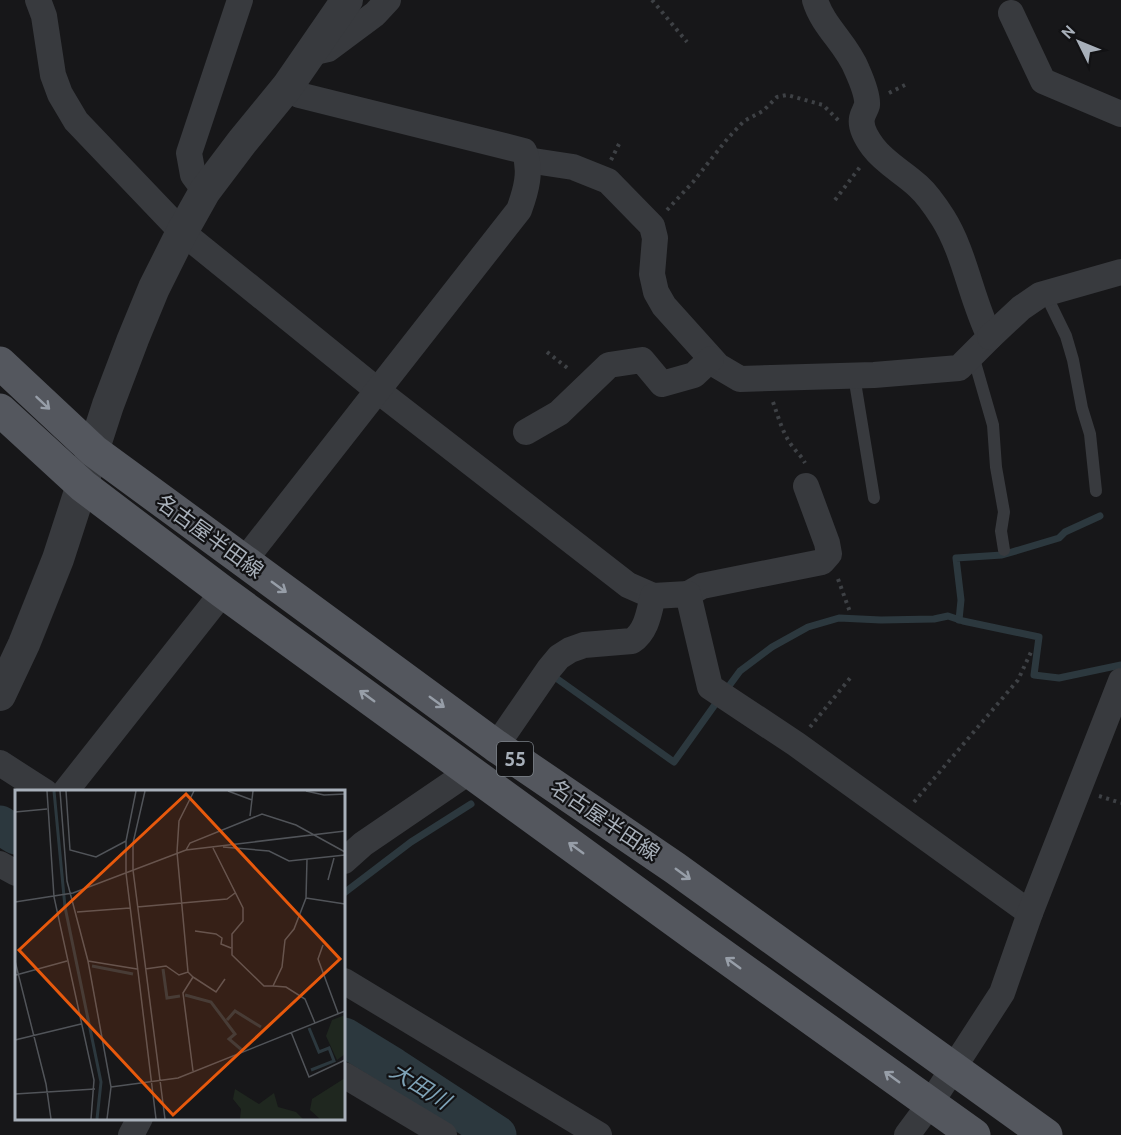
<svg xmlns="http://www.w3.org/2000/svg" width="1121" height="1135" viewBox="0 0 1121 1135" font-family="Cabin,'Noto Sans JP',sans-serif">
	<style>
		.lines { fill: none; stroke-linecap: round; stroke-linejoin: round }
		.stream { stroke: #2c383e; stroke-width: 7 }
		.river { stroke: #2c383e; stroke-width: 39 }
		.path { stroke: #3e4145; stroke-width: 4; stroke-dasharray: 3 4.5; stroke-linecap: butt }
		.service { stroke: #383a3e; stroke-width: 12 }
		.minor { stroke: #383a3e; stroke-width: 26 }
		.tertiary { stroke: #383a3e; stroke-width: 32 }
		.primary { stroke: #54575e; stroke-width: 33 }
		.oneway { stroke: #979ea8 }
		.labels { text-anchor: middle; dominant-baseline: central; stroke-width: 4.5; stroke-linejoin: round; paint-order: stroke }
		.shield { fill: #121214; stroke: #7b8188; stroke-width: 1.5 }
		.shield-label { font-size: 20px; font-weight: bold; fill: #a8b0ba }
		.street-label { font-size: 21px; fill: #a8b0ba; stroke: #121214 }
		.water-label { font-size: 22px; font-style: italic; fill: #7ea2b6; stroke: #121214 }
		.inset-river { fill: none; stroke: #2c383e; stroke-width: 3 }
		.inset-road { fill: none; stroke: #515459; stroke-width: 1.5 }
		.view { fill: #e8590c; fill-opacity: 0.15; stroke: #e8590c; stroke-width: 3 }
		.inset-edge { fill: none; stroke: #a8b0ba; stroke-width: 3 }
	</style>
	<rect width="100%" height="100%" fill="#171719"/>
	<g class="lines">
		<g class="stream">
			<path d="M959 620 961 600 956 558 1002 555 1059 538 1065 532 1100 516"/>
			<path d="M556 678 674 762 719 699"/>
			<path d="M726 690 740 671 772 647 808 627 839 618 881 620 934 619 948 616 963 621 1039 637 1034 675 1059 678 1121 665"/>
			<path d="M344 893 411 842 471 804"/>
		</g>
		<g class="river">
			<path d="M0 825 16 835"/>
			<path d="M344 1037 393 1067 497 1135"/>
		</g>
		<g class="path">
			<path d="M652 0 687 42"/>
			<path d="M889 93 905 85"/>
			<path d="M611 160 619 144"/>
			<path d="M835 200 860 167"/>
			<path d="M667 210 693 182 728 138 744 121 763 111 777 97 787 95 823 105 839 121"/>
			<path d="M547 352 570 370"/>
			<path d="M773 402C778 416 782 431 790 443 795 451 801 455 805 463"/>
			<path d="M838 579 850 612"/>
			<path d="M810 727 851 677"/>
			<path d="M1099 796 1121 803"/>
			<path d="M914 802 1018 680 1031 652"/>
		</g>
		<g class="service">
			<path d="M1045 293 1066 336 1073 360 1082 408 1090 434 1096 491"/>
			<path d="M968 358 976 366 993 425 996 467 1004 512 1001 531 1004 550"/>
			<path d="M854 376 874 498"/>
		</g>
		<g class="minor">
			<path d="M38 0 44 16 53 75 60 94 76 121 182 232 377 390 628 585 653 596"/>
			<path d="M1011 13 1043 81 1121 114"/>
			<path d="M314 47 319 51 328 49 375 14 388 0"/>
			<path d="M527 160 573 167 608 181 652 226 655 238 652 274 656 292 664 306 718 366 740 379 874 375 959 368 990 337C971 299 965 253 943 218 936 207 928 195 918 186 903 172 885 163 873 147 867 139 860 128 862 118 863 113 866 109 867 105 868 95 861 79 857 70 847 44 823 27 815 0"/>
			<path d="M205 191 193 175 189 153 240 0"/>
			<path d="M990 337 1021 308 1040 295 1121 272"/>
			<path d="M526 432 559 413 609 365 642 360 662 384 694 375 711 359"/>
			<path d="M244 561 519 210C526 191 532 170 524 151L299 95 287 87"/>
			<path d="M688 594 702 586 822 562 829 554 827 543 806 486"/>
			<path d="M496 746 549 669 559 657 570 650 584 645 632 641C647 631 649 612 653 596L688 594 710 687 796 744 1030 913"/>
			<path d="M0 763 45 792"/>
			<path d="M65 792 223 592"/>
			<path d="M344 861 363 844 470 771"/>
			<path d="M0 864 16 873"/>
			<path d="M344 981 599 1135"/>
			<path d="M344 1075 444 1135"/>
			<path d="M131 1135 140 1118"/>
			<path d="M907 1135 930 1104 1002 993 1030 913 1121 681"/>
		</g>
		<path class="tertiary" d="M0 695 24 644 58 559 108 405 133 339 154 288 182 232 205 191 242 142 287 87 347 0"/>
		<g class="primary">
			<path d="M0 363 94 451 244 561 496 746 675 868 1046 1135"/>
			<path d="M0 410 83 486 223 592 696 936 974 1135"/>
		</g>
	</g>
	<defs><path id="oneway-shaft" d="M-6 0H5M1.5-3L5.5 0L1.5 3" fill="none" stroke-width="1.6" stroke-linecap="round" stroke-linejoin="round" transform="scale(1.5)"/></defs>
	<g class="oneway">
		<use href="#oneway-shaft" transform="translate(43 403) rotate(43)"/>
		<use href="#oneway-shaft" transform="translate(279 587) rotate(36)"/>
		<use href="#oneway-shaft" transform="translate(367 696) rotate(-144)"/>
		<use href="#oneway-shaft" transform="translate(437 702) rotate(36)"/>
		<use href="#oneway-shaft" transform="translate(576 848) rotate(-144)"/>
		<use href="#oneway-shaft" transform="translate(683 874) rotate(36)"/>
		<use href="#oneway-shaft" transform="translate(733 963) rotate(-144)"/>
		<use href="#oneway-shaft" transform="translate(892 1077) rotate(-144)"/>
	</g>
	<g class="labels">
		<rect class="shield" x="497" y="742" width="36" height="34" rx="4.5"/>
		<g class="shield-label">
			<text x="515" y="759">55</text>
		</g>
		<g class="street-label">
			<text transform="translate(210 536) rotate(36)">名古屋半田線</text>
			<text transform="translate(605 820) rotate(34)">名古屋半田線</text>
		</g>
		<g class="water-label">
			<text transform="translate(420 1086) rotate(32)">大田川</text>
		</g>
	</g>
	<g transform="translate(15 790)">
		<rect width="330" height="330" fill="#171719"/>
		<path d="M330 225V264L322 270 311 246 317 230ZM330 288V329H305L295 320 297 309ZM220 299 244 314 259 303 263 317 281 322 288 329H225L226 319 218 309Z" fill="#1f271f"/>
		<path class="inset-river" d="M39 1 50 117 86 292 82 329M77 176 118 184M148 179 152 208 165 206M170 205 196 212 220 244 214 249 228 261M212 230 220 221 246 237M294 238 304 262 314 258 319 271 296 280"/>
		<path class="inset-road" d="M32 1 39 107 79 290 76 329M45 1 52 91 73 171 96 297 92 329M51 1 55 60 81 67 111 51M121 1 111 51V83L141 329M130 1 118 53V80L150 329M213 1 237 10M291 1 309 5 330 4M0 22 32 19M235 26 238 1M208 57 254 61 274 71 330 65M198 58 228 118V131L217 144V165L249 196H258L267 177 270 150 279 139 291 108 292 69M171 60 175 53 247 24 281 35 330 62M313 90 319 68M291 108 330 114M0 112 58 103 171 60 330 41M122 117 212 109 220 103M62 122 115 118M180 141 201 144 207 148 206 154 216 158M308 155 303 169 323 223M0 171 31 294 36 329M73 171 122 179M130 179 151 176 164 185 173 182 178 187 168 203 178 281M173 182 162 62 164 31 179 1M1 185 52 171M178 187 201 202 210 189M258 196 271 197 290 209 300 233M276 242 294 287 330 270M0 250 66 234M96 297 163 288 330 221M0 304 80 299"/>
		<path class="view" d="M171 4 325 169 158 325 4 160Z"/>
		<rect width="330" height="330" class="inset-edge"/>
	</g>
	<g transform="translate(1079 42) rotate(313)" stroke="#121214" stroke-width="4.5" paint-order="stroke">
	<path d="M0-4.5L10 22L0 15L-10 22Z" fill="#a8b0ba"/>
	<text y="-9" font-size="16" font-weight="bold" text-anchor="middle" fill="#a8b0ba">N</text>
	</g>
</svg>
